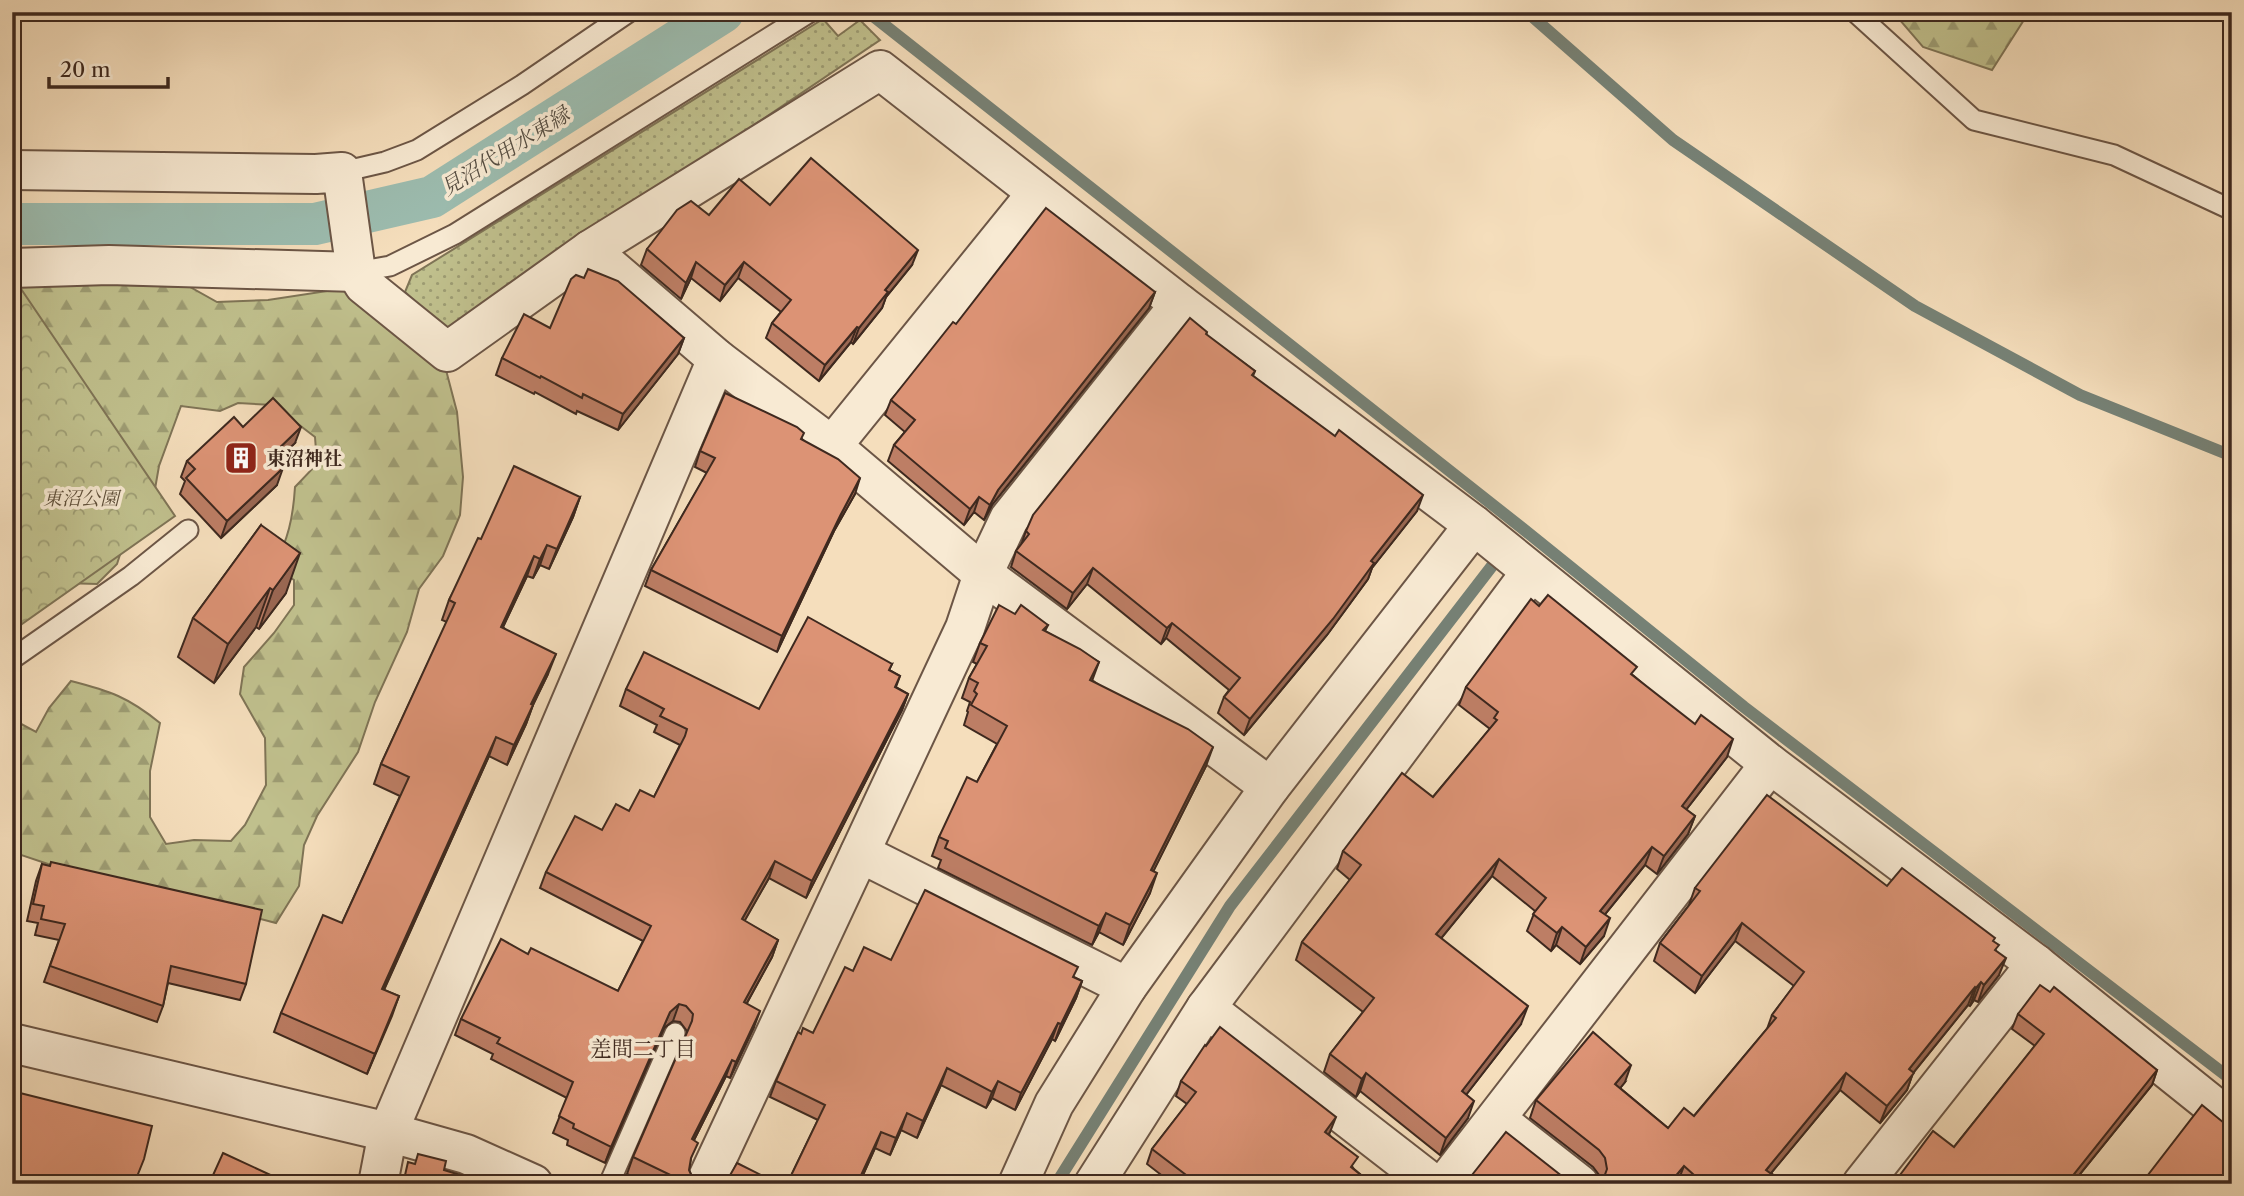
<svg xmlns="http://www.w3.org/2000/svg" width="2244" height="1196" viewBox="0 0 2244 1196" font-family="'Libre Caslon Text','Noto Serif JP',serif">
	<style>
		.grass { fill: url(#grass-dots); stroke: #7f7456; stroke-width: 2 }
		.forest { fill: url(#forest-firs); stroke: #7f7456; stroke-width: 2 }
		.park { fill: url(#park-crowns); stroke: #7f7456; stroke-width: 2 }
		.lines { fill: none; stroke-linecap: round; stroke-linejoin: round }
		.stream { stroke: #768175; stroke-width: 12 }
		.canal { stroke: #9cbcaf; stroke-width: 42 }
		.service-casing { stroke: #6c5646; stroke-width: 23 }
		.minor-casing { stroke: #6c5646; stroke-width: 42 }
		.tertiary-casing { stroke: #6c5646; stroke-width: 42 }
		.service { stroke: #f8ead3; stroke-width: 19 }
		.minor { stroke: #f8ead3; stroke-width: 38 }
		.tertiary { stroke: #f8ead3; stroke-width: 38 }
		.wall { fill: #bd7e65; stroke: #3e291f; stroke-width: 2 }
		.shaded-wall { fill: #9a6752; stroke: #3e291f; stroke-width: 2 }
		.building { fill: #dc9375; stroke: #3e291f; stroke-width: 2 }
		.labels { text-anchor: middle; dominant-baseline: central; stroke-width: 7; stroke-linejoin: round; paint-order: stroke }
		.poi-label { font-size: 19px; font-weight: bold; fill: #3e291f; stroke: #f8ead3; text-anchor: start }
		.park-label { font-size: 19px; font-style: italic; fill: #5e4f3a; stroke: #f8ead3 }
		.water-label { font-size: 21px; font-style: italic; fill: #564e43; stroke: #f8ead3 }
		.neighbourhood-label { font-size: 21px; fill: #3e291f; stroke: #f8ead3 }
	</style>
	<defs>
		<pattern id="grass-dots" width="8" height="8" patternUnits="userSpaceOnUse" patternTransform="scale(1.75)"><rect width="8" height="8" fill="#c0c08d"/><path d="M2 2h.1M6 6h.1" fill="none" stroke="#9d9c73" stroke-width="1.8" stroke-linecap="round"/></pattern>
		<pattern id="forest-firs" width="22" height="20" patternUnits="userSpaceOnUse" patternTransform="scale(1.75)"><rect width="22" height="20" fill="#c0c08d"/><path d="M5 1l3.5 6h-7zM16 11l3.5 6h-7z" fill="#9d9c73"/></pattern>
		<pattern id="park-crowns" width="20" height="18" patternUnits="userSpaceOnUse" patternTransform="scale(1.75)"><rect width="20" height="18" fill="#c0c08d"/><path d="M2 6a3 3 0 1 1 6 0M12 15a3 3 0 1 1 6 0" fill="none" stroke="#9d9c73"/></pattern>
	</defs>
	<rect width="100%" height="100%" fill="#f5debc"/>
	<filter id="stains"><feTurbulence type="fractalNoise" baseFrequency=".00286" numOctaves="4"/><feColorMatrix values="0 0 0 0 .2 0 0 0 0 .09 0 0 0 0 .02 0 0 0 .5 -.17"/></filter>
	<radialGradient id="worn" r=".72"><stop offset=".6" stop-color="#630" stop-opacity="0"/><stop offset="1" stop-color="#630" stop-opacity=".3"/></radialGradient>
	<path class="grass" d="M823 19 838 36 860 20 880 40 448 332 405 292 412 275Z"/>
	<g class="forest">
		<path d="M1893 12H2029L1992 70 1923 47Z"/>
		<path d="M58 283 190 287 217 302 268 300 340 289 372 307 446 370 457 412 463 477 460 515 443 556 419 589 407 632 375 702 358 752 317 816 304 845 299 886 276 923 91 874 48 864 21 855 12 845V719L36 732 49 708 71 681C110 691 128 697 160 723L150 771V817L166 844 194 840 231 841 245 825 266 785 265 738 240 694 244 667 274 633 294 605V580L274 567C288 539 293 519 295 487L317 464 315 437 273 405 238 403 220 411 181 406 159 466 152 506 126 536 117 564 97 584 64 583 12 284 25 287Z"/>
	</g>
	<path class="park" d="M12 283H17L175 516 12 631Z"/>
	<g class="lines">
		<g class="stream">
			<path d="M868 12 1522 528 1744 707 2232 1080"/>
			<path d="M1527 12 1673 140 1915 306 2080 395 2232 456"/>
			<path d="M1056 1184 1230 906 1502 553"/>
		</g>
		<path class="canal" d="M12 224H315L432 197 723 12"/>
		<defs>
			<g id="service">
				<path d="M1855 12 1974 120 2114 155 2232 210"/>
				<path d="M342 172 385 162 417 150 522 85 629 12"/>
				<path d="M356 272 390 266 455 234 810 12"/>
				<path d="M12 659 131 576 188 530"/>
				<path d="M609 1184 675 1033"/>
			</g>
			<g id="minor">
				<path d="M12 170 316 174 342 172 356 272 364 285 447 352 590 250 880 70 1180 304 1474 525 1770 764 2036 964 2232 1121"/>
				<path d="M590 250 717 359 832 446 983 574 1270 787"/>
				<path d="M12 268 109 265 356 272"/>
				<path d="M832 446 1037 193"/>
				<path d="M860 853 1127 987"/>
				<path d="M1206 1008 1433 1184"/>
				<path d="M1496 1119 1579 1184"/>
				<path d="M378 1184 388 1132 717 359"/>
				<path d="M705 1184 965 628 983 574 1009 519 1180 304"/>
				<path d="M1018 1184 1054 1104 1127 987 1270 787 1474 525"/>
				<path d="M1094 1184 1206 1008 1531 572"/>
				<path d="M1445 1184 1770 764"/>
				<path d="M1862 1184 2036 964"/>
			</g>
			<path id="tertiary" d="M12 1043 388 1132 466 1154 533 1184"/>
		</defs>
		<use href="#service" class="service-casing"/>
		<use href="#minor" class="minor-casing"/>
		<use href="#tertiary" class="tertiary-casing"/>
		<use href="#service" class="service"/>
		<use href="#minor" class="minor"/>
		<use href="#tertiary" class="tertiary"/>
	</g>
	<g class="wall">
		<path d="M770 205 912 265 886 297 882 308 853 344 851 342 819 381 766 338 772 323 781 312 738 278 720 301 691 278 681 299 641 265 647 249 709 215Z"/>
		<path d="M1155 292 1149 308 992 505 984 520 974 512 964 525 888 461 894 445 905 432 885 415 891 400 956 324Z"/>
		<path d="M550 328 684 338 678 354 618 430 577 411 576 414 535 392 534 394 496 375 502 358Z"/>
		<path d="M1207 332 1206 335 1255 371 1253 376 1417 511 1372 568 1368 579 1327 635 1244 735 1218 713 1224 697 1229 690 1166 638 1161 644 1087 584 1067 609 1011 567 1016 551 1021 545 1026 531Z"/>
		<path d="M243 427 295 443 276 461 277 485 221 538 180 494 185 481 181 477 187 461Z"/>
		<path d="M802 439 855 494 834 531 777 652 645 586 651 570 707 473 695 467 700 451Z"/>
		<path d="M580 497 573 517 549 569 540 565 533 578 527 576 503 627 548 674 533 705 526 724 507 765 489 756 384 990 399 996 367 1074 274 1032 281 1013 342 923 400 796 374 784 381 764 447 622 442 620 449 600 481 539Z"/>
		<path d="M261 525 286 593 259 629 256 627 214 683 178 657 193 618Z"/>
		<path d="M1539 606 1634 676 1727 757 1686 810 1695 816 1688 834 1657 874 1645 865 1605 914 1604 936 1580 964 1556 945 1551 951 1527 931 1535 911 1492 876 1441 938 1521 1024 1466 1095 1468 1118 1440 1155 1360 1091 1356 1097 1324 1072 1330 1054 1363 1012 1296 960 1302 942 1350 880 1337 869 1343 851 1433 797 1490 729 1459 705 1466 687Z"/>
		<path d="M1015 614 1048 625 1045 631 1099 662 1092 681 1206 766 1153 871 1150 893 1123 945 1099 932 1092 945 938 868 941 860 932 856 939 837 977 782 997 744 964 725 968 712 967 711 970 702 962 698 969 678 977 664 973 662 980 643Z"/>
		<path d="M892 664 889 670 900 676 896 687 908 694 902 710 806 898 769 878 744 921 778 940 772 957 747 1003 754 1027 730 1078 726 1076 694 1140 689 1170 694 1181 697 1184H648L627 1174 633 1157 687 1034V1031L680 1022 673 1021 664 1028 605 1163 567 1145 568 1140 553 1133 567 1098 491 1059 493 1054 455 1035 461 1019 528 954 618 991 643 941 540 888 546 872 629 811 654 797 680 745 654 732 657 725 620 706 626 689 759 709Z"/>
		<path d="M42 864 246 984 240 1000 168 983 163 1006 157 1022 44 982 59 940 35 935 38 923 27 921 36 881Z"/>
		<path d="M1887 886 1993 941 1996 951 1999 975 1978 1002 1974 1000 1970 1006 1968 1005 1913 1073 1907 1090 1880 1123 1840 1090 1771 1173 1785 1184H1597L1600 1182 1599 1175 1593 1167 1530 1118 1536 1100 1625 1082 1620 1088 1668 1128 1694 1116 1767 1029 1772 1015 1794 986 1735 941 1695 993 1654 961 1660 943 1689 905 1695 888Z"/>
		<path d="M891 960 1074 977 1082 981 1076 998 1055 1041 1052 1039 1015 1110 992 1098 986 1108 941 1085 917 1138 901 1130 890 1155 875 1148 859 1184H787L818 1120 770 1097 776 1081 801 1034 813 1033 853 971Z"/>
		<path d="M2018 1014 2157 1070 2152 1085 2072 1184H1897L1900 1175 1954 1147 2035 1046 2012 1029Z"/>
		<path d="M1181 1081 1330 1132 1329 1134 1354 1169 1372 1184H1173L1147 1164 1152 1149 1187 1104 1176 1096Z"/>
		<path d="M1472 1175 1572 1184H1469Z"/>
	</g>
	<g class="shaded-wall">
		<path d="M918 250 912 265 886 297 882 308 853 344 859 328 885 290Z"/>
		<path d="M696 262 691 278 681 299 686 283Z"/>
		<path d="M744 262 738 278 720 301 725 285Z"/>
		<path d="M1155 292 1149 308 992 505 984 520 990 505 998 490Z"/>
		<path d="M857 327 851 342 819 381 825 365Z"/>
		<path d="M684 338 678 354 618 430 623 414Z"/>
		<path d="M301 427 295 443 265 472 271 456Z"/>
		<path d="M283 468 277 485 221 538 227 521Z"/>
		<path d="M860 478 855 494 834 531 777 652 782 636 840 516Z"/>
		<path d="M1423 495 1417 511 1372 568 1368 579 1327 635 1244 735 1250 719 1371 561Z"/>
		<path d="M580 497 573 517 549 569 557 549Z"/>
		<path d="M979 497 974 512 964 525 970 509Z"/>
		<path d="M547 545 540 565 533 578 540 559Z"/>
		<path d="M300 553 286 593 259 629 273 590Z"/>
		<path d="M534 556 527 576 494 646 501 627Z"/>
		<path d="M1093 568 1087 584 1067 609 1073 593Z"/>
		<path d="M270 588 256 627 214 683 228 644Z"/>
		<path d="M1172 623 1166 638 1161 644 1167 628Z"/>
		<path d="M556 654 548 674 524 723 531 704Z"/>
		<path d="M908 694 902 710 806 898 812 881Z"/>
		<path d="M533 705 526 724 507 765 514 745Z"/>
		<path d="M496 737 489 756 375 1009 382 989Z"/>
		<path d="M1733 739 1727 757 1675 824 1682 806Z"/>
		<path d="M1213 747 1206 766 1144 890 1151 870Z"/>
		<path d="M1695 816 1688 834 1657 874 1664 856Z"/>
		<path d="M1652 847 1645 865 1594 928 1600 911Z"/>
		<path d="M1499 859 1492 876 1430 952 1436 934Z"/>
		<path d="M775 861 769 878 736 936 742 919Z"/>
		<path d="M1157 873 1150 893 1123 945 1130 925Z"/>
		<path d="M1106 913 1099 932 1092 945 1099 926Z"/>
		<path d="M1610 918 1604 936 1580 964 1586 947Z"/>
		<path d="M1742 923 1735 941 1695 993 1702 976Z"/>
		<path d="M1562 927 1556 945 1551 951 1557 933Z"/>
		<path d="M778 940 772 957 738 1019 744 1002Z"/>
		<path d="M2006 958 1999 975 1978 1002 1984 985Z"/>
		<path d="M1082 981 1076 998 1055 1041 1061 1024Z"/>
		<path d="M1981 982 1974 1000 1970 1006 1976 988Z"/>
		<path d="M1975 987 1968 1005 1913 1073 1907 1090 1880 1123 1887 1106 1909 1069Z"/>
		<path d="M399 996 392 1016 367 1074 375 1054Z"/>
		<path d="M679 1004 673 1021 664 1028 605 1163 611 1147 670 1012Z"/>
		<path d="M1528 1006 1521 1024 1455 1109 1462 1091Z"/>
		<path d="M760 1011 754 1027 730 1078 736 1062Z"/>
		<path d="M1058 1023 1052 1039 1015 1110 1021 1093Z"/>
		<path d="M732 1060 726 1076 686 1156 692 1139Z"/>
		<path d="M1631 1065 1625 1082 1609 1102 1615 1084Z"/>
		<path d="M947 1068 941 1085 917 1138 923 1121Z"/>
		<path d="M2157 1070 2152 1085 2072 1184H2066Z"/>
		<path d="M1366 1073 1360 1091 1356 1097 1362 1079Z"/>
		<path d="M1846 1073 1840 1090 1762 1184 1766 1170Z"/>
		<path d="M998 1081 992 1098 986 1108 992 1092Z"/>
		<path d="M1474 1101 1468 1118 1440 1155 1446 1138Z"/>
		<path d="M907 1113 901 1130 890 1155 896 1138Z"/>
		<path d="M1336 1117 1330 1132 1320 1146 1325 1132Z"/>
		<path d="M881 1132 875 1148 859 1184H857Z"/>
		<path d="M1684 1166 1677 1184H1669Z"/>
	</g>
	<g class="building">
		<path d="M811 158 918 250 885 290 888 292 859 328 857 327 825 365 772 323 791 300 744 262 725 285 696 262 686 283 647 249 677 210 691 201 709 215 739 179 770 205Z"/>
		<path d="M1046 208 1155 292 998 490 990 505 979 497 970 509 894 445 915 420 891 400 953 322 956 324Z"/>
		<path d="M588 269 618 281 684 338 623 414 583 394 582 398 541 376 540 378 502 358 524 314 550 328 571 279 576 275 584 278Z"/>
		<path d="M1190 318 1207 332 1206 334 1255 371 1252 375 1335 436 1339 430 1423 495 1371 561 1374 563 1333 619 1250 719 1224 697 1240 678 1172 623 1167 628 1093 568 1073 593 1016 551 1029 534 1026 531 1033 515Z"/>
		<path d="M725 393 797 427 804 433 801 439 838 459 860 478 840 516 782 636 651 570 715 458 700 451Z"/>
		<path d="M273 398 301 427 271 456 283 468 227 521 186 478 195 469 187 461 234 417 243 427Z"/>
		<path d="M514 466 580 497 557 549 547 545 540 559 534 556 501 627 556 654 531 704 533 705 514 745 496 737 382 989 399 996 375 1054 281 1013 323 915 342 923 409 777 381 764 455 603 449 600 478 538 481 539Z"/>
		<path d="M261 525 300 553 273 590 270 588 228 644 193 618Z"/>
		<path d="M1548 595 1637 667 1631 674 1695 724 1701 715 1733 739 1682 806 1695 816 1664 856 1652 847 1600 911 1610 918 1586 947 1562 927 1557 933 1533 914 1546 898 1499 859 1436 934 1528 1006 1462 1091 1474 1101 1446 1138 1366 1073 1362 1079 1330 1054 1374 998 1302 942 1361 865 1343 851 1402 773 1433 797 1497 720 1494 718 1498 712 1466 687 1531 599 1539 606Z"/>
		<path d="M999 605 1015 614 1021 605 1048 625 1043 630 1080 649 1099 662 1090 680 1188 729 1213 747 1151 870 1157 873 1130 925 1106 913 1099 926 945 848 948 841 939 837 967 777 977 782 1007 726 971 705 977 694 974 691 978 683 969 678 987 646 980 643Z"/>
		<path d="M808 617 892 664 889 670 900 676 895 687 908 694 812 881 775 861 742 919 778 940 744 1002 760 1011 736 1062 732 1060 692 1139 698 1143 691 1158 689 1170 694 1181 697 1184H689L633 1157 692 1021 693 1014 686 1006 679 1004 670 1012 611 1147 573 1128 574 1124 559 1116 573 1082 497 1043 500 1038 461 1019 501 939 528 954 531 948 618 991 651 926 546 872 575 816 602 830 616 804 629 811 640 790 654 797 685 736 687 729 660 716 664 709 626 689 644 652 759 709Z"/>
		<path d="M1767 795 1887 886 1902 868 1995 938 1993 941 1999 945 1995 950 2006 958 1984 985 1981 982 1976 988 1975 987 1909 1069 1914 1073 1887 1106 1846 1073 1766 1170 1785 1184H1704L1684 1166 1669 1184H1597L1603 1180 1607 1169 1605 1158 1599 1150 1536 1100 1593 1032 1631 1065 1615 1084 1668 1128 1684 1108 1694 1116 1776 1018 1772 1015 1804 972 1742 923 1702 976 1660 943 1700 891 1695 888 1698 884Z"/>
		<path d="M51 862 262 910 246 984 171 966 163 1006 50 966 65 924 41 919 44 906 33 904 42 864 50 866Z"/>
		<path d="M925 890 1078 967 1073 977 1082 981 1061 1024 1058 1023 1021 1093 998 1081 992 1092 947 1068 923 1121 907 1113 896 1138 881 1132 857 1184H787L825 1105 776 1081 798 1032 801 1034 803 1028 813 1033 845 967 853 971 864 947 891 960Z"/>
		<path d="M2040 985 2050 992 2054 987 2157 1070 2066 1184H1912L1900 1175 1933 1131 1954 1147 2044 1034 2018 1014Z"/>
		<path d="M1220 1027 1336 1117 1325 1132 1358 1157 1351 1167 1372 1184H1198L1152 1149 1196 1092 1181 1081 1205 1045 1206 1046Z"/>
		<path d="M12 1091 152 1126 144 1159 134 1184H12Z"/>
		<path d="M2202 1105 2224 1123 2232 1127V1184H2141Z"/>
		<path d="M1506 1132 1572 1184H1483L1472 1175Z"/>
		<path d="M223 1153 290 1184H209Z"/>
		<path d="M418 1154 446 1161 444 1170 480 1181 479 1184H403L408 1162 415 1164Z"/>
		<path d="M737 1163 779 1184H725Z"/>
		<path d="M1121 1176 1131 1184H1113Z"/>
	</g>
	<defs>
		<symbol id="building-square" viewBox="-11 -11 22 22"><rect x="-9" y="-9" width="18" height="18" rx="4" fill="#8f2418" stroke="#f8ead3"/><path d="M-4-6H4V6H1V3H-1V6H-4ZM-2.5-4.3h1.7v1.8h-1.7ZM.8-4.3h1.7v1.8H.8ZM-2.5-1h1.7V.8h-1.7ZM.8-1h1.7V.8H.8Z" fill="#fff"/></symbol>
	</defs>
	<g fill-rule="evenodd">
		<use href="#building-square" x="222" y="439" width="38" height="38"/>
	</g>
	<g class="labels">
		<g class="poi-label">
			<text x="266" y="458">東沼神社</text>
		</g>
		<g class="park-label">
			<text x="81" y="498">東沼公園</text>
		</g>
		<g class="water-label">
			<text transform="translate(505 151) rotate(-32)">見沼代用水東縁</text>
		</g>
		<g class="neighbourhood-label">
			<text x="643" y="1048">差間二丁目</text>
		</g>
	</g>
	<rect width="2244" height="1196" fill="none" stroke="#f5debc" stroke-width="42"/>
	<rect x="14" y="14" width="2216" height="1168" fill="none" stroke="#3e291f" stroke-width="3.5"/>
	<rect x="21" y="21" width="2202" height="1154" fill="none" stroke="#3e291f" stroke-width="2"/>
	<path d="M49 77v10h119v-10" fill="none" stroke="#3e291f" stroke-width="3.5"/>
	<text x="60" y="77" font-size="21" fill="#3e291f" stroke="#f8ead3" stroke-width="5" paint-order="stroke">20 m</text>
	<rect width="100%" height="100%" filter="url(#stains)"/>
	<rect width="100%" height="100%" fill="url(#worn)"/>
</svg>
